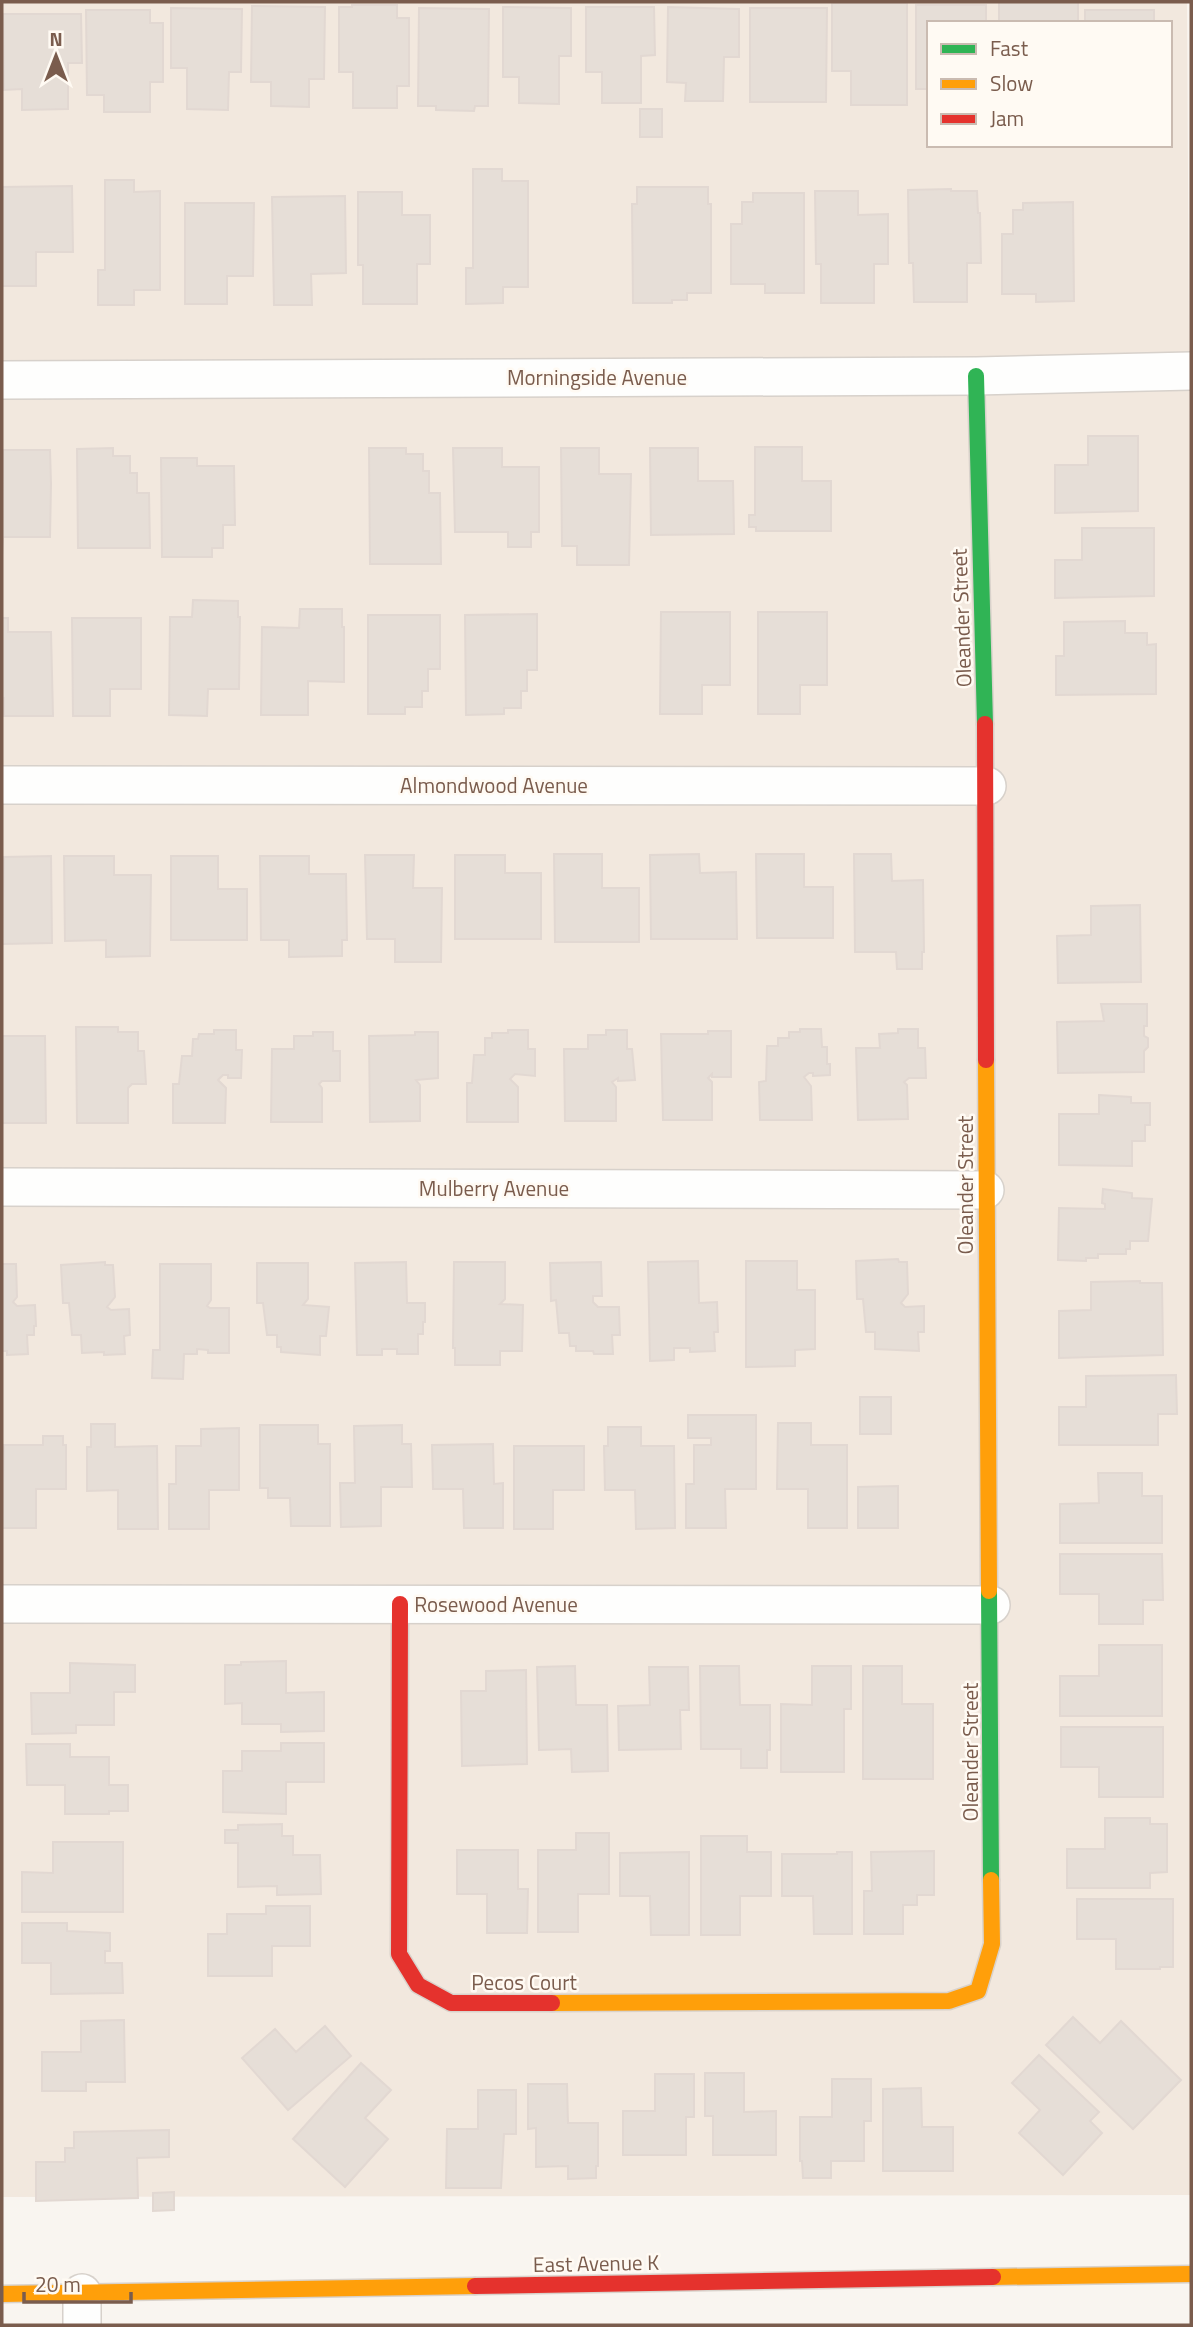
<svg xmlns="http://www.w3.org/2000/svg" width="1193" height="2327" viewBox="0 0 1193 2327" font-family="'Titillium Web',sans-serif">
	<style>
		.residential { fill: #f2e8de; fill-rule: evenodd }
		.building { fill: #e6ded7; stroke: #e2d8d2; stroke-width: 2 }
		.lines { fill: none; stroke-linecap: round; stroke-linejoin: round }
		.street-casing { stroke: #d7d1cb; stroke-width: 40 }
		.fast-casing { stroke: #d9d2cb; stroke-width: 19 }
		.slow-casing { stroke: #d9d2cb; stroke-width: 19 }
		.jam-casing { stroke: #d9d2cb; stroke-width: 19 }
		.street { stroke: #fefefd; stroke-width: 37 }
		.fast { stroke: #30b455; stroke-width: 16 }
		.slow { stroke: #ff9f0a; stroke-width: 16 }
		.jam { stroke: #e5322d; stroke-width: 16 }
		.labels { text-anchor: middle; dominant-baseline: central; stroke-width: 5; stroke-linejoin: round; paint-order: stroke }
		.street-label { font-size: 21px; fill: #7a5c4d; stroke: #fffaf3 }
	</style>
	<rect width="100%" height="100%" fill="#f9f5f0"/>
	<path class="residential" d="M2 2H1187L1191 701V2195L2 2197ZM929 23H1170V145H929Z"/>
	<g class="building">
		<rect x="999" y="2" width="79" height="21"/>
		<path d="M832 3H907V105H851V71H832Z"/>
		<path d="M352 5H397V18H409V86H397V108H353V72H339V7H352Z"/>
		<path d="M916 5H986V23H929V89H916Z"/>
		<path d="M252 6 325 7 324 79H309V107L271 106V82H251Z"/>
		<path d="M503 7 571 8V56H559V104L519 103V77H503Z"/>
		<path d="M586 7H654L655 55 641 56V103H602V72H586Z"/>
		<path d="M668 7 739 9V57H724L723 101H685L686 83 667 82Z"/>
		<path d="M171 8 242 9 241 72H229L228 110 187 109V68H171Z"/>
		<path d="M419 8 489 9 488 106H475L474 111 436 110V106H418Z"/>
		<path d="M750 8H827L826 102H750Z"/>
		<path d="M86 10H150V23H163V82H150V112H104V95H87Z"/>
		<rect x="1085" y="10" width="69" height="13"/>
		<path d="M3 14H81L82 63H68V109L22 110V89L4 90Z"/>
		<rect x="640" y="109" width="22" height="28"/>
		<path d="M473 169H502V181H528V287H503V303L466 304V268H473Z"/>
		<path d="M105 180H134V192L160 191V290H134V305H98V270H105Z"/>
		<path d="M72 186 73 252H36V286H2V187Z"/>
		<path d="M637 187H708V204H711V293H687V300H672V303H633L632 204H637Z"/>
		<path d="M951 189V191H977L978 213H980L981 263H967V302H914L913 263H909L908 190Z"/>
		<path d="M815 191H858V215L888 214V264H874V303H821V264H816Z"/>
		<path d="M358 192H402V215H430V264H417V304H363V265H358Z"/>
		<path d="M753 193H804V293H765V284H731V224H742V202H753Z"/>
		<path d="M345 196 346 273 311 274 312 305H274L272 197Z"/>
		<path d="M1073 202 1074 301 1036 302V294H1002V234H1013V210H1023V203Z"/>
		<path d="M185 203H254L253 276H227V304H185Z"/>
		<path d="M1088 436H1138V511L1055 513V465H1088Z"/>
		<path d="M755 447H802V481H831V531H756V527H749V515H755Z"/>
		<path d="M113 448V456H130V473H137V493H149L150 548H78L77 449Z"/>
		<path d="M369 448H406V454H423V471H429V493H440L441 564H370Z"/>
		<path d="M453 448H502V467H539V532H531V547H508V532H455Z"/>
		<path d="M561 448H599V474H631L629 565H577V546H562Z"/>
		<path d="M650 448H698V481H733L734 534 651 535Z"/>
		<path d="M3 450H50L51 484 50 537H3L2 554Z"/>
		<path d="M161 458H197V466H234L235 525H223V548H212V557H162Z"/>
		<path d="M1082 528H1154V596L1055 598V560H1082Z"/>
		<path d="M193 600 238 601V617H240L239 689H208L207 716 169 715 170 617H192Z"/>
		<path d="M300 609H342V627H344V682L308 681V715H261L262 627 299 628Z"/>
		<path d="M661 612H730V685H702V714H660Z"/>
		<path d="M758 612H827V685H800V714H758Z"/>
		<path d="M537 614V670H527V691H521V708H504V714L466 715 465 615Z"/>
		<path d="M368 615H440V669H428V691H422V707H405V714H368Z"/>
		<path d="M2 618H8V632H51L53 716H4V698H2Z"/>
		<path d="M72 618H141V689H110V716H73Z"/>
		<path d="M1125 621V633H1147V645L1156 644V694L1056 695V656H1064V622Z"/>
		<path d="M554 854H602V888H639V942H555Z"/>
		<path d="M699 854 700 873 736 872 737 939H651L650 855Z"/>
		<path d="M756 854H804V887H833V938H757Z"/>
		<path d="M854 854H891L892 881 923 880 924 952H922V969H897L896 952H855Z"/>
		<path d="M365 855H414L413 888H442L441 962H395V939H367Z"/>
		<path d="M455 855H505V873H541V939H455Z"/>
		<path d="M51 856 52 943 2 944 4 857Z"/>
		<path d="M64 856H114V875H151L150 956 106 957V940L65 941Z"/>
		<path d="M171 856H218V889H247V940H171Z"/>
		<path d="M260 856H309V874H346L347 940H342V956L289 957V940H261Z"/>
		<path d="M1140 905 1141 982 1058 983 1057 936 1091 935V906Z"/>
		<path d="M1101 1004H1147V1026H1144V1036L1148 1038V1047L1144 1051V1072L1058 1073 1057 1022 1104 1021Z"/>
		<path d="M76 1027H118V1032H138V1051H144L146 1084H132L128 1088V1123H77Z"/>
		<path d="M800 1029H821L822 1047H827V1064H830V1075L813 1076V1073H809L804 1077 811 1086 812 1120H760L759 1082 766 1081 767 1046H778V1038H789V1032H800Z"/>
		<path d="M898 1029H918V1048H925L926 1078H909L904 1082 907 1085 908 1119 858 1120 856 1048H880L879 1034 898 1033Z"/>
		<path d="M214 1030H236V1050H242L241 1078H228V1075H223L218 1080 226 1088 225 1123H173V1084H179L182 1056H192L193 1039H198L199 1034H214Z"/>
		<path d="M508 1030H528V1049H535V1076L515 1074 510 1079 518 1087V1122H467V1083H472L474 1055H485V1038H492V1033H508Z"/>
		<path d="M606 1030H627V1049H632L635 1080 618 1081V1078L612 1082 616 1087V1121H565L564 1049H588V1035H606Z"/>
		<path d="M708 1031H731V1077H712V1074L708 1078 712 1082V1120H663L661 1034H708Z"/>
		<path d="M313 1032H333V1051H340V1081H322L319 1084 322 1088V1122H271L272 1049H294V1036H313Z"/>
		<path d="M415 1032H438V1078L416 1080 420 1085V1121L370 1122 369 1036 415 1035Z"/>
		<path d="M2 1036H45L46 1123H2Z"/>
		<path d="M1099 1095 1131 1097V1103H1150V1125H1145V1141H1132V1166L1059 1165V1114H1099Z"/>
		<path d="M1103 1189 1132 1193V1198L1152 1199 1148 1241H1130V1249H1126V1254H1098V1258H1086V1261L1058 1260 1059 1208 1105 1209V1204L1102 1203Z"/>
		<path d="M898 1259 899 1262H907L908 1294 901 1303 905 1307 924 1306V1332H918L919 1351 875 1349V1332H866L863 1299H857L856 1261Z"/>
		<path d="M698 1261 699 1303 717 1302 718 1332H714L715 1351 690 1352V1348H674V1360L650 1361 648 1262Z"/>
		<path d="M746 1261H797V1290H815V1349L795 1350V1366L746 1367Z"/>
		<path d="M105 1262V1265H113L115 1297 107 1307 111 1310 129 1309 130 1335 124 1336 125 1354 104 1355V1352L82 1353 81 1335H72L69 1303H63L61 1265Z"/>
		<path d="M406 1262 407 1303H425V1322H423V1334H418V1354H397V1349H382V1355H357L355 1263Z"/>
		<path d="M454 1262H505V1299L500 1304 523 1305 522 1351H500V1365H455V1348H453Z"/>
		<path d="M601 1262 602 1296H593V1302L598 1307H619L620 1335H612L613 1354H594L593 1351H576V1346H570L569 1333H559L556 1300 551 1301 550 1263Z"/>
		<path d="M257 1263H308V1299L303 1305 329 1307 326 1336H320V1355L281 1352V1347H277V1335H267L263 1303H257Z"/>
		<path d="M2 1264H16L17 1297 13 1302 17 1306 35 1305 36 1326H34V1335H27L28 1354 7 1355V1351H2Z"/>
		<path d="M160 1264H211V1300L207 1306 210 1308H229V1353H208V1350L197 1349V1354H184L183 1379 152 1378 153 1350H160Z"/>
		<path d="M1140 1281V1283H1162L1163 1355 1059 1358V1311L1091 1310V1282Z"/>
		<path d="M1176 1375 1177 1414H1158V1445H1059V1407H1086V1376Z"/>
		<rect x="860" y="1397" width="31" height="37"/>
		<path d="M688 1415H756V1489H725L726 1528H686V1484H694V1445H711V1438H688Z"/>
		<path d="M778 1423H811V1445H847V1528H808V1489H777Z"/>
		<path d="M91 1424H115V1447L157 1446 158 1529H118V1490L87 1491V1447H91Z"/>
		<path d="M260 1425H318V1444H330V1526H291L290 1498H268V1488H260Z"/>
		<path d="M402 1425V1444H411L412 1487H381V1526L341 1527 340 1483H355L354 1426Z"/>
		<path d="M608 1427H641V1446H674L675 1528 636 1529 635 1490H605L604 1446H608Z"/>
		<path d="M239 1428V1490H209V1529H169V1484H176V1446H201V1429Z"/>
		<path d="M43 1436H63V1445H66V1489H36V1528H2L4 1445H43Z"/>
		<path d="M493 1444 494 1484 503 1483V1528H464L463 1489H433L432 1445Z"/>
		<path d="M514 1446H584V1490H553V1529H514Z"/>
		<path d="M1098 1473H1142V1496H1162V1543H1060V1504L1099 1503Z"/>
		<path d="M898 1486V1528H858V1487Z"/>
		<path d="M1060 1554H1162L1163 1600H1143V1624H1099V1594H1060Z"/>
		<path d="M1099 1645H1162V1716H1060V1676H1099Z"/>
		<path d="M286 1661V1693L324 1692V1731L281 1732V1724H242V1703L225 1704V1665H241V1662Z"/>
		<path d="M70 1663 135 1665V1692H114V1725H76V1733L32 1734 31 1693H70Z"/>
		<path d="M575 1666 576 1705H607L608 1771 572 1772 571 1749 539 1750 537 1667Z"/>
		<path d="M700 1666H739L740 1705H770V1750H767V1768H741V1749H701Z"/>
		<path d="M812 1666H851V1709H844V1772H781V1704L812 1705Z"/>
		<path d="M863 1666H902V1704H933V1779H863Z"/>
		<path d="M649 1667H688L689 1710H680L681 1749 619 1750 618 1706 650 1705Z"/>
		<path d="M526 1670 527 1764 462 1766 461 1691H486V1671Z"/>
		<path d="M1061 1727H1163V1797H1099V1767H1061Z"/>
		<path d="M281 1743H324V1782H286V1814L223 1812V1771H242V1751H281Z"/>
		<path d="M26 1744H70V1757H109V1785H128V1811H109V1814H65V1785H27Z"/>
		<path d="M1105 1818H1150V1824H1167V1872L1150 1873V1888H1067V1849H1105Z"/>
		<path d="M282 1824V1836H293V1855H320L321 1894 277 1895V1886L238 1887V1843H225V1830H238V1825Z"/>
		<path d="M576 1833H609V1894H578V1932H538V1850H576Z"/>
		<path d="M701 1836H747V1852H771V1896H740V1935H701Z"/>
		<path d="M53 1842H123V1912H22V1872L53 1873Z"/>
		<path d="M457 1850H518V1889H528L527 1933H487V1894H457Z"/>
		<path d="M934 1851V1895H917V1905H903V1934H864V1891H872L871 1852Z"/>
		<path d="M689 1852V1935H651L650 1896H620V1853Z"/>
		<path d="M837 1852H852V1934H814L813 1896H782V1854H837Z"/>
		<path d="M1077 1899H1173V1967H1160V1969H1116V1939H1077Z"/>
		<path d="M266 1906H310V1946H272V1976H208V1934H227V1914H266Z"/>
		<path d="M22 1923H67V1931L110 1933V1951H105V1963H122L123 1993 51 1994V1963H22Z"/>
		<path d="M1073 2017 1100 2043 1121 2021 1181 2080 1133 2129 1046 2045Z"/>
		<path d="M124 2020 125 2082H86V2091H42V2052H81V2021Z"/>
		<path d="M325 2026 351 2056 288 2110 242 2058 275 2029 296 2052Z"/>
		<path d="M1039 2055 1099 2112 1090 2121 1102 2133 1063 2175 1019 2133 1040 2110 1012 2083Z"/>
		<path d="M361 2063 391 2090 365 2118 388 2139 345 2187 293 2139Z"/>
		<path d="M705 2073H744V2112L776 2111V2155H713V2116H705Z"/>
		<path d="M655 2074H694V2117H686V2155H623V2111H655Z"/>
		<path d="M832 2079H871V2121H864V2161H831V2178H803L802 2161H800V2117H832Z"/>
		<path d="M528 2084H567L568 2123H598V2166H596V2178L568 2179V2166L536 2167V2128L528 2129Z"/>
		<path d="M921 2088 922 2127H953V2171H883V2089Z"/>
		<path d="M478 2090H516V2134H504L501 2188H446L447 2129H478Z"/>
		<path d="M169 2130V2157L137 2158 138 2198 36 2201V2162H65V2148H74V2132Z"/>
		<path d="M174 2192V2210L153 2211V2193Z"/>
	</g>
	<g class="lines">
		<defs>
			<g id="street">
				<path d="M2 380 976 376 1191 371"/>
				<path d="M2 785 987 786"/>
				<path d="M2 1187 985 1190"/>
				<path d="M2 1604 991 1605"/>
				<path d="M82 2293V2325"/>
			</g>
			<g id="fast">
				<path d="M976 376 985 724"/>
				<path d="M989 1591 991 1880"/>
			</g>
			<g id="slow">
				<path d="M986 1060 989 1591"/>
				<path d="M552 2003 949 2001 978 1991 992 1944 991 1880"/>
				<path d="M993 2277 1191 2274"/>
				<path d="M2 2294 475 2286"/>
			</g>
			<g id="jam">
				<path d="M985 724 986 1060"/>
				<path d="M400 1604 399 1954 418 1985 451 2003H552"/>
				<path d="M475 2286 993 2277"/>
			</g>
		</defs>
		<use href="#street" class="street-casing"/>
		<use href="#fast" class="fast-casing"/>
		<use href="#slow" class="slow-casing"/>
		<use href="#jam" class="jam-casing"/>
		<use href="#street" class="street"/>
		<use href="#fast" class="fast"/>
		<use href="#slow" class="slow"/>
		<use href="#jam" class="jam"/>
	</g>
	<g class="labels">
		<g class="street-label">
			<text x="597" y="377">Morningside Avenue</text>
			<text transform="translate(961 618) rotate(-92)">Oleander Street</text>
			<text x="494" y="785">Almondwood Avenue</text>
			<text transform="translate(965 1185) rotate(-90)">Oleander Street</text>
			<text x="494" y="1188">Mulberry Avenue</text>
			<text x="496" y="1604">Rosewood Avenue</text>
			<text transform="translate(970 1752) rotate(-90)">Oleander Street</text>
			<text x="524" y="1982">Pecos Court</text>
			<text transform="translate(596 2263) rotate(-1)">East Avenue K</text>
		</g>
	</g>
	<rect width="1193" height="2327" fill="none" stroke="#7a5c4d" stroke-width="7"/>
	<rect x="927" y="21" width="245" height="126" fill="#fffaf3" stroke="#cabbb1" stroke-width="2"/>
	<rect x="941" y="44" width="35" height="10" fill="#30b455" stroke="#cabbb1" stroke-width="2"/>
	<text x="990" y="56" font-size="21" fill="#7a5c4d">Fast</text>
	<rect x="941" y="79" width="35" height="10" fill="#ff9f0a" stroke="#cabbb1" stroke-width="2"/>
	<text x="990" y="91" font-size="21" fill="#7a5c4d">Slow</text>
	<rect x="941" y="114" width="35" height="10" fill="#e5322d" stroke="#cabbb1" stroke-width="2"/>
	<text x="990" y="126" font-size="21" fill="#7a5c4d">Jam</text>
	<g transform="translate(56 56)" stroke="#fffaf3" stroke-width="5" paint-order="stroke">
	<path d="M0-5L12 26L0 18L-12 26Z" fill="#7a5c4d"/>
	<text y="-10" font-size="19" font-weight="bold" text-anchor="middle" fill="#7a5c4d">N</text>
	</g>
	<path d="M24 2292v10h107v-10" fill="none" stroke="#7a5c4d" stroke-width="3.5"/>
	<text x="35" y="2292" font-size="21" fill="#7a5c4d" stroke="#fffaf3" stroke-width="5" paint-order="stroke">20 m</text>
</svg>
